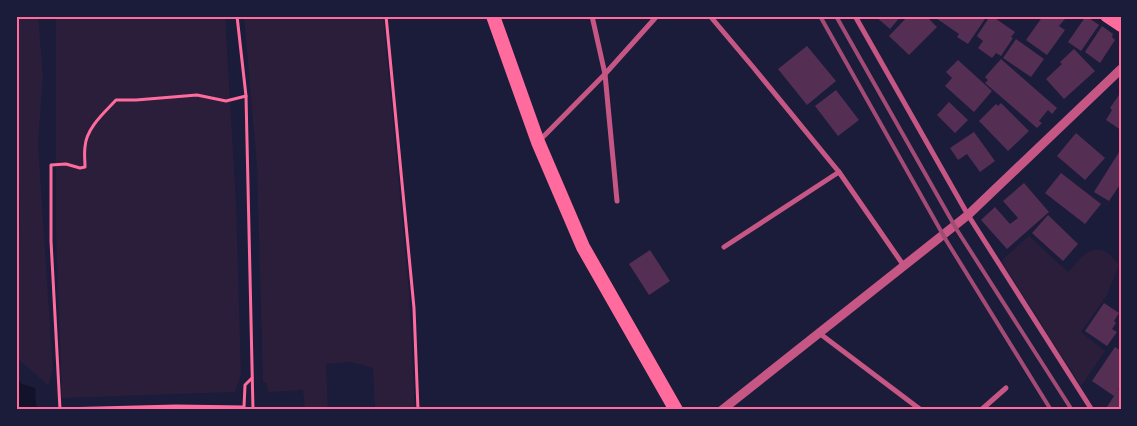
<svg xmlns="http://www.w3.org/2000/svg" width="1137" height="426" viewBox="0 0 1137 426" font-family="Raleway,sans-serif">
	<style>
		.green { fill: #2a1e3b }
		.water { fill: #12122b }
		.building { fill: #542f53 }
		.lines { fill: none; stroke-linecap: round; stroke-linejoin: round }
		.path { stroke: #ff6b9d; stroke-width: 3 }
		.minor { stroke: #c65784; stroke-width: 5 }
		.tertiary { stroke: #c65784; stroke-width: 9 }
		.primary { stroke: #ff6b9d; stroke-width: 12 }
		.trunk { stroke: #ff6b9d; stroke-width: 14 }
		.rail { stroke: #a44b75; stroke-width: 4 }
		.neatline { fill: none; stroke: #ff6b9d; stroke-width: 2 }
	</style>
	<rect width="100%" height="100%" fill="#1b1b3a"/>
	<g class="green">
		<path d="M16 16H38L43 76 38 143 53 371 48 385 17 358 20 212 16 113Z"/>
		<path d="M56 16H225L236 202 241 374 235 392 62 398 56 232Z"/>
		<path d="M244 16H383L409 292 415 410H375L373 368 351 362 326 364 328 410H305L303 390 268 392 267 384 263 382 257 166Z"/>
		<path d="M1029 236 1068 272C1078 262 1087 245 1104 251 1110 253 1115 261 1119 265L1107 295 1081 332 1105 351 1081 386 1001 261Z"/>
	</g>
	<path class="water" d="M16 377 22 384 35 388 36 404 39 410H16Z"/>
	<g class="building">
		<path d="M875 16H901L890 29Z"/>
		<path d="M908 16H926L937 27 909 55 889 36Z"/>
		<path d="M933 16H987L968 44 957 37 959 34Z"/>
		<path d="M990 16H992L1015 32 1011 37 1013 38 1001 56 996 53 992 58 978 48 983 41 977 36Z"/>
		<path d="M1043 16H1061L1065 19 1059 26 1065 30 1047 55 1026 40Z"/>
		<path d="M1086 16 1099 25 1081 51 1068 42Z"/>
		<path d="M1102 26 1113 34 1112 37 1115 40 1100 63 1085 52Z"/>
		<path d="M1016 39 1044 59 1031 77 1003 58Z"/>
		<path d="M807 46 836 81 807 105 778 69Z"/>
		<path d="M1074 49 1095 71 1064 99 1046 79 1062 64 1060 62Z"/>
		<path d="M1001 59 1057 108 1052 114 1048 110 1039 121 1042 123 1037 128 985 83 988 80 985 77Z"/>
		<path d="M958 60 992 91 974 112 945 86 952 78 946 72Z"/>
		<path d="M836 90 859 120 838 136 815 106Z"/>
		<path d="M1121 92V130L1106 120 1112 110 1110 108Z"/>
		<path d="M949 102 968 120 955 133 937 115Z"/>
		<path d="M1001 103 1029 131 1008 151 979 121 996 104 998 106Z"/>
		<path d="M974 132 995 161 980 172 967 154 958 160 950 148Z"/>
		<path d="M1076 133 1105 158 1085 180 1057 156Z"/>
		<path d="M1121 149V183L1109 201 1094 192Z"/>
		<path d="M1061 173 1101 204 1085 224 1045 193Z"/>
		<path d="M1024 183 1049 212 1007 249 981 220 995 207 1010 224 1018 218 1003 201Z"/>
		<path d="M1048 215 1078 244 1063 261 1032 233Z"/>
		<path d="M650 250 670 281 649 295 629 264Z"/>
		<path d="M1104 303 1119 313 1114 321 1116 323 1112 329 1117 332 1107 346 1085 331Z"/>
		<path d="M1115 347 1121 351V385L1118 389 1121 391V410H1105L1114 396 1092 381Z"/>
	</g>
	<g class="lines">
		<g class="path">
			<path d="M237 16 246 96 253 410"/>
			<path d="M386 16 414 308 418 410"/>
			<path d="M246 96 226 101 197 95 136 100H116C105 112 86 128 85 147 84 154 85 160 85 167L80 168 66 164 51 165V241L60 409 176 406 244 407 245 385 252 378"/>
		</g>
		<g class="minor">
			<path d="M592 16 605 74 617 201"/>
			<path d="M710 16 753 67 839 172 904 266"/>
			<path d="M855 16 968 215 1092 410"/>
			<path d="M540 140 605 74 657 16"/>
			<path d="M724 247 839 172"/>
			<path d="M819 333 921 410"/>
			<path d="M981 410 1006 388"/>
		</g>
		<path class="tertiary" d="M722 410 968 215 1121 69"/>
		<path class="primary" d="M1106 16 1121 26"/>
		<path class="trunk" d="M493 16 538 142 583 247 676 410"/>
		<g class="rail">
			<path d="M820 16 946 240 1051 410"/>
			<path d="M836 16 957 230 1072 410"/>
		</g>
	</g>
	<rect width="1137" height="426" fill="none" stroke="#1b1b3a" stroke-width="35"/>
	<rect x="18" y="18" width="1102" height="390" class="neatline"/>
</svg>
